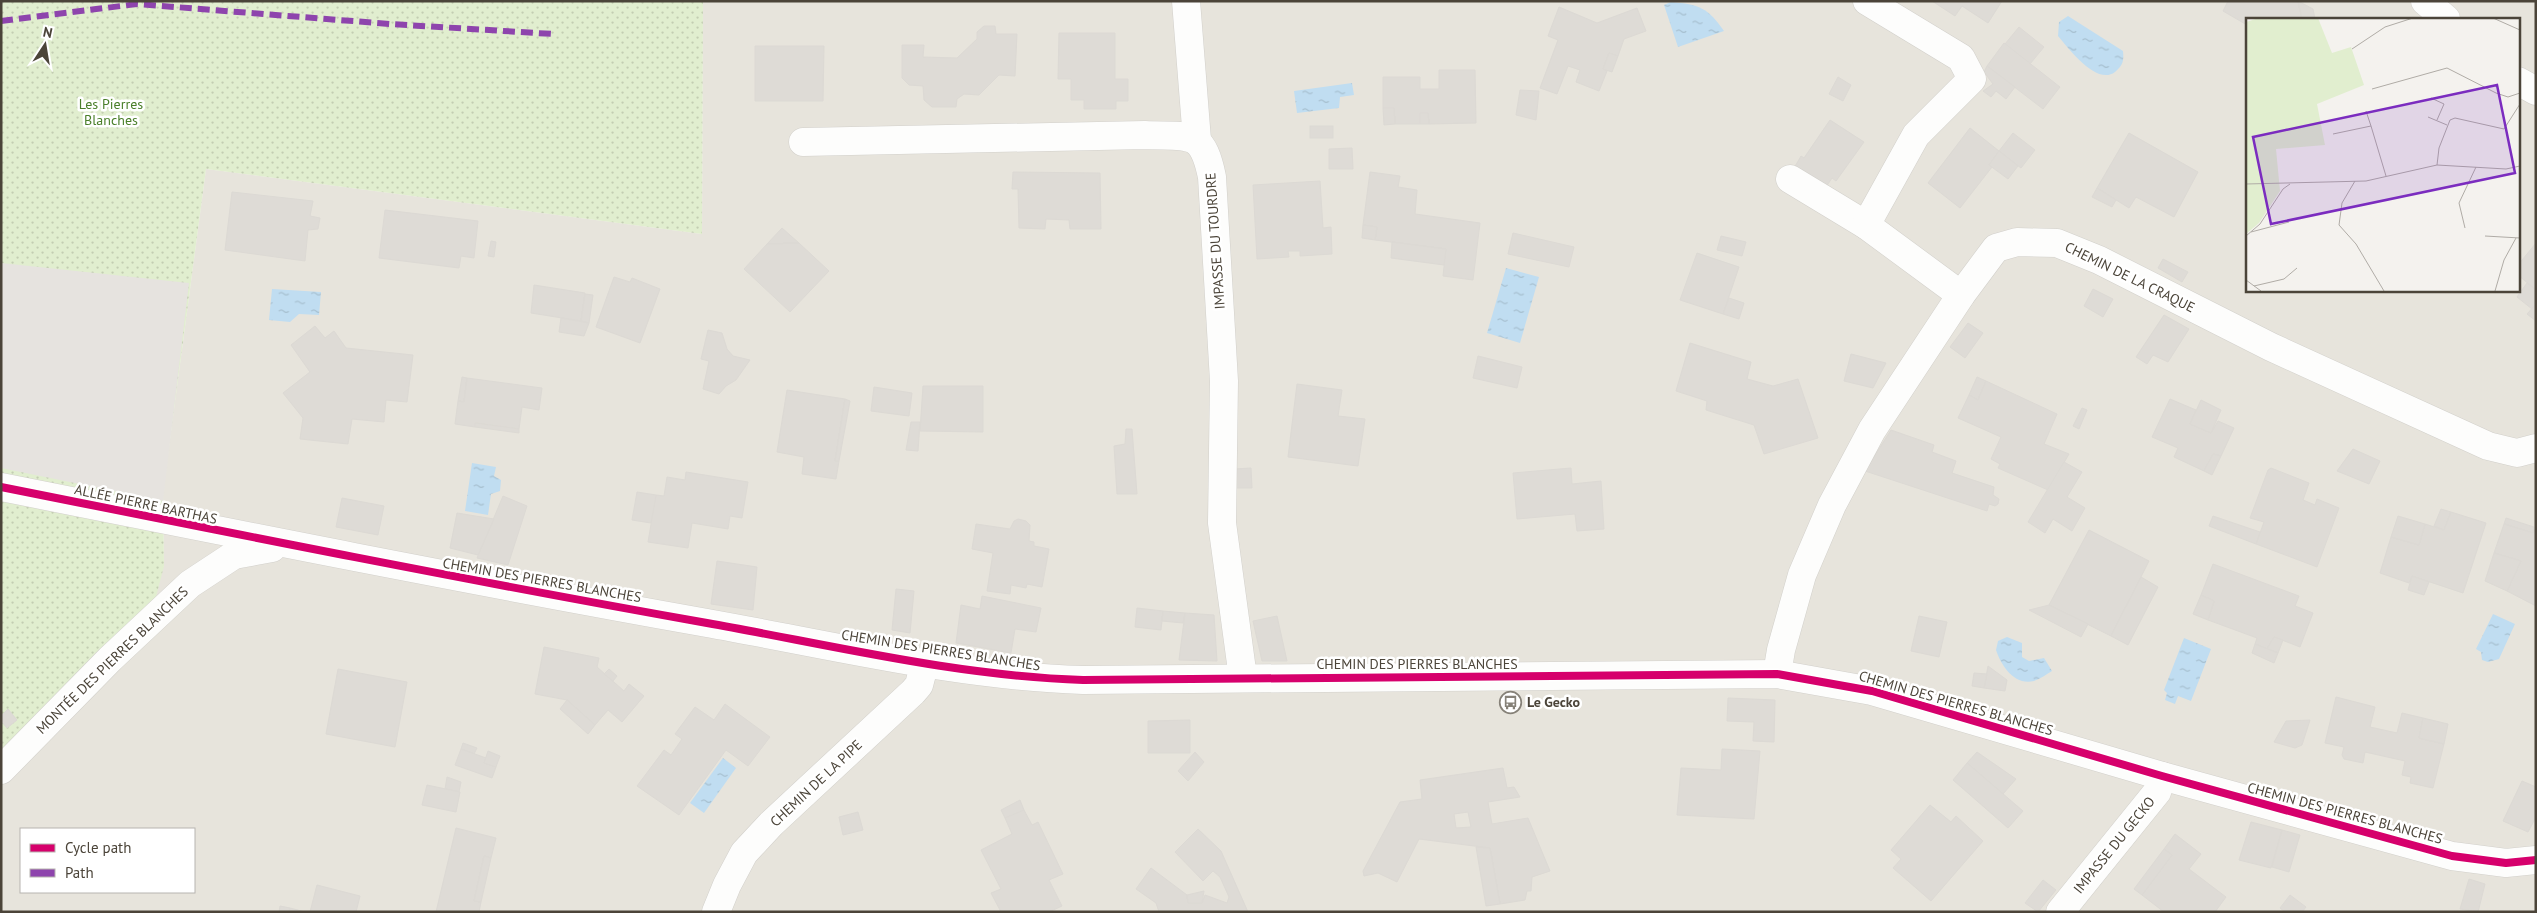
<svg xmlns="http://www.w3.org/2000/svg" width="2537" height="913" viewBox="0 0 2537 913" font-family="'PT Sans',sans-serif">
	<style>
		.residential { fill: #e7e4dc; fill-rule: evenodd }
		.park { fill: url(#park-dots) }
		.parking { fill: #e6e3df }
		.water { fill: url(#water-ripples) }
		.building { fill: #dedbd6; stroke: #dcd9d4; fill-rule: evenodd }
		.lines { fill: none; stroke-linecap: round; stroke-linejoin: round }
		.minor-casing { stroke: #d2d0cb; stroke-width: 29 }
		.minor { stroke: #fdfdfc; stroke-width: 28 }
		.quiet { stroke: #8e44ad; stroke-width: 6; stroke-dasharray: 12 6; stroke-linecap: butt }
		.cycleway-casing { stroke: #fff; stroke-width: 11 }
		.cycleway { stroke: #d6006c; stroke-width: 8 }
		.labels { text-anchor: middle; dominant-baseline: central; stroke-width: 5; stroke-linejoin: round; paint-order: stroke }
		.park-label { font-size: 14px; fill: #4a7f2a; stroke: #fff }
		.street-label { font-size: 14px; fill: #4b4439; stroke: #fff }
		.poi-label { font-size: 14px; font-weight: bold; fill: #4b4439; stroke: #fff; text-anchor: start }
		.inset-road { fill: none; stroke: #b0aca6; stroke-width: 1 }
		.view { fill: #7b2cbf; fill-opacity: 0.15; stroke: #7b2cbf; stroke-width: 2.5 }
		.inset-edge { fill: none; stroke: #4b4439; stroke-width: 2.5 }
	</style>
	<defs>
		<pattern id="park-dots" width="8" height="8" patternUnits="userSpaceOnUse" patternTransform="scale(1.25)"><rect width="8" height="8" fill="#e1eecf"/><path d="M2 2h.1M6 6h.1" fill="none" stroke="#c3cdb2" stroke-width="1.8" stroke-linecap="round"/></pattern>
		<pattern id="water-ripples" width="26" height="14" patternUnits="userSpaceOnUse" patternTransform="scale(1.25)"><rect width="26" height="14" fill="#c0ddf1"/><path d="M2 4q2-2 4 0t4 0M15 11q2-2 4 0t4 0" fill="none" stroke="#a6bfcf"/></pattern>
	</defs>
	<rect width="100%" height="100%" fill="#f4f2ee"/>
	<path class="residential" d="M703 1H2536V912H1V751L164 566 163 492 206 169 702 234ZM2247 19H2518V290H2247ZM21 829H194V892H21Z"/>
	<path class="park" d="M1 1H703L702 234 206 169 163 492 164 566 156 597 1 751Z"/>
	<path class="parking" d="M1 263 189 283 163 501 1 468Z"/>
	<g class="water">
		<path d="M1671 2C1699 4 1708 8 1724 31L1678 47 1664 5Z"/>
		<path d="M2068 16 2123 51C2124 61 2123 65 2115 72 2097 86 2069 49 2058 36L2059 22Z"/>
		<path d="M1352 83 1354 95 1340 97 1339 108 1297 113 1294 91Z"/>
		<path d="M1506 268 1539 277 1520 343 1487 333Z"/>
		<path d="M272 289 321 292 319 315 299 314 290 322 269 320Z"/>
		<path d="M472 463 496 467 494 476 501 480 500 491 491 494 488 515 465 511Z"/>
		<path d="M2493 614 2515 624 2499 659 2488 662 2482 660 2481 652 2476 649Z"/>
		<path d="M2007 637 2022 643V657L2029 661 2044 658 2052 671C2047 674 2040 679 2034 681 2014 686 2001 665 1996 650L1998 641Z"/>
		<path d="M2184 638 2211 649 2191 701 2178 696 2175 704 2165 700 2167 693 2164 690Z"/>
		<path d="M723 758 736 768 704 813 690 803Z"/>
	</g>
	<g class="building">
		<path d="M1932 1H2002L1988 23 1962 6 1955 16Z"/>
		<path d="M2228 1H2298L2302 19H2247V25L2223 11Z"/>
		<path d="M2298 1 2313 9 2315 19H2302Z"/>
		<path d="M1559 7 1597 23 1637 8 1646 31 1624 39 1618 56 1609 53 1603 69 1607 71 1599 91 1576 82 1580 70 1568 66 1557 94 1540 88 1558 40 1548 36Z"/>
		<path d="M984 26H995L996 34H1017L1015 76 999 75 979 95 964 94 957 99 956 107H932L924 100 923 86 909 85 902 78V45H924L923 57 957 58 977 39V32Z"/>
		<path d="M2019 27 2044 47 2030 64 2005 44Z"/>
		<path d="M1059 33H1115V79H1128V101H1116V109H1084V100H1071V79H1058Z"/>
		<path d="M2004 43 2060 87 2043 109 1987 66Z"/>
		<path d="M755 46H824L823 101H755Z"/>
		<path d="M1609 53 1618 56 1612 72 1603 69Z"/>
		<path d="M1987 66 2015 87 2006 99 1996 91 1991 97 1983 91 1993 84 1984 72Z"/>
		<path d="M1439 70H1475L1476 123 1429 124 1428 113H1420V124H1395L1394 108H1383V77H1420V89H1439Z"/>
		<path d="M1838 77 1851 85 1843 101 1829 94Z"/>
		<path d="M1520 90 1539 91 1536 120 1516 115Z"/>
		<path d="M1383 108H1394L1395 124 1384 125Z"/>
		<path d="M1420 113H1428L1429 124H1420Z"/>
		<path d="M1830 120 1864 142 1836 181 1832 178 1824 190 1793 170 1801 156 1804 158Z"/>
		<rect x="1310" y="126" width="23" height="12"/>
		<path d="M1970 128 1999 151 1989 165 1992 167 1960 208 1928 183Z"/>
		<path d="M2013 133 2035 150 2021 168 1999 151Z"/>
		<path d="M2129 133 2198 172 2174 217 2136 197 2129 208 2097 188Z"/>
		<path d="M1352 148 1353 169H1329V149Z"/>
		<path d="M1999 151 2018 166 2008 179 1989 165Z"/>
		<path d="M1013 172 1100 173 1101 229H1070L1069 220 1046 219 1045 229 1019 228 1018 189H1012Z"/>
		<path d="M1370 172 1400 176 1398 187 1417 190 1415 214 1480 223 1473 280 1443 276 1446 249 1375 240 1377 227 1363 225Z"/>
		<path d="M1320 181 1323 228 1331 227 1332 254 1300 256V251H1288L1289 257 1257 259 1253 185Z"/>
		<path d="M2097 188 2116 200 2112 207 2092 197Z"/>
		<path d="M232 192 313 201 310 216 320 218 318 229 308 230 305 261 225 250Z"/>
		<path d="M385 210 478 221 474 258 461 256 459 268 379 258Z"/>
		<path d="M1363 225 1377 227 1375 240 1362 238Z"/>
		<path d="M782 228 799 243 767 244Z"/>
		<path d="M1513 233 1574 247 1569 267 1508 254Z"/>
		<path d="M1721 236 1746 242 1742 256 1717 250Z"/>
		<path d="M491 241 496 242 494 257 488 256Z"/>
		<path d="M1392 242 1446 249 1444 265 1391 258Z"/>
		<path d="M799 243 829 271 790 312 744 269 767 244Z"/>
		<path d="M2536 243V290L2518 275V265Z"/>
		<path d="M1697 253 1739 267 1723 314 1680 300Z"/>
		<path d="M2163 259 2188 272 2182 282 2158 268Z"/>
		<path d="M614 277 630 282 632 278 660 289 640 343 596 327Z"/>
		<path d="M2527 283 2536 290V304L2532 309 2517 297Z"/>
		<path d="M534 285 585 293 581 321 531 313Z"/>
		<path d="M2093 289 2113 299 2103 317 2084 306Z"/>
		<path d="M585 294 593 295 589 323 581 321Z"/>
		<path d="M1729 298 1744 303 1739 319 1723 314Z"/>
		<path d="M2536 304V321L2527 314Z"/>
		<path d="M2164 315 2189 329 2168 362 2153 355 2147 364 2136 357Z"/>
		<path d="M561 318 589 323 584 336 559 332Z"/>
		<path d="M1968 323 1983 333 1965 358 1950 347Z"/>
		<path d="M315 326 325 338 334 331 346 348 413 355 407 402 386 400 384 422 352 419 348 444 300 439 303 418 283 393 310 372 291 345Z"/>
		<path d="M708 330 722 333 727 349 733 356 750 360 736 380 726 386 719 394 703 389 709 361 701 359Z"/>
		<path d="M1690 343 1751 362 1747 379 1773 386 1798 379 1818 438 1764 454 1754 425 1706 410 1707 401 1676 391Z"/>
		<path d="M1851 354 1886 363 1873 388 1844 381Z"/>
		<path d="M1478 356 1522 367 1517 388 1473 378Z"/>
		<path d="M462 377 467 378 464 402 458 401Z"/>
		<path d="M1977 377 1986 381 1978 400 1969 395Z"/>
		<path d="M467 378 542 388 539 410 522 407 519 429 475 423V427L455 424 458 401 464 402Z"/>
		<path d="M1986 381 2057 414 2044 444 2069 454 2048 490 1998 468 2000 464 1991 459 2001 437 1958 418 1969 395 1978 400Z"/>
		<path d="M1297 384 1342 390 1338 416 1365 419 1358 466 1288 457Z"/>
		<path d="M923 386H983V432L920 431Z"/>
		<path d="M874 387 912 393 909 416 871 411Z"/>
		<path d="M787 390 845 399 835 461H839L836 479 802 474 804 457 777 452Z"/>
		<path d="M845 399 850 401 839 461H835Z"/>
		<path d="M2170 399 2196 410 2190 424 2211 433 2218 421 2234 428 2221 456 2213 454 2204 471 2174 457 2178 448 2152 437Z"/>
		<path d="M2201 400 2221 410 2211 433 2190 424Z"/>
		<path d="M2082 408 2087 410 2079 429 2073 426Z"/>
		<path d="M911 422H920L918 451 906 450Z"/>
		<path d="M475 423 519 429V433L475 427Z"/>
		<path d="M1126 429H1132L1137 494H1117L1114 446 1125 444Z"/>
		<path d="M1891 430 1934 445 1932 452 1956 461 1952 473 1994 487 1993 495 1999 499 1998 504 1995 506 1989 504 1987 511 1865 471Z"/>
		<path d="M2353 449 2380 461 2369 484 2337 471Z"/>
		<path d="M2213 454 2221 456 2212 475 2204 471Z"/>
		<path d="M2064 462 2082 472 2067 497 2085 508 2072 531 2053 519 2045 533 2028 522Z"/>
		<path d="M1251 468 1252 488H1234V469Z"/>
		<path d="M1571 468 1572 484 1601 481 1604 529 1577 531 1575 514 1517 519 1513 473Z"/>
		<path d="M2271 468 2309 483 2303 500 2315 505 2317 499 2339 508 2317 567 2256 544 2264 522 2250 518 2268 470Z"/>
		<path d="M686 472 748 482 742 518 730 516 728 529 692 523 688 548 648 542 656 495 664 496 667 477 685 480Z"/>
		<path d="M637 492 656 495 651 523 632 520Z"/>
		<path d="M503 496 527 506 508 565 477 558Z"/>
		<path d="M342 498 384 506 378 535 336 527Z"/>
		<path d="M2441 509 2451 512 2444 530 2434 526Z"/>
		<path d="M2451 512 2486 523 2463 593 2412 576 2409 583 2380 573 2391 537 2419 545 2425 524 2444 530Z"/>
		<path d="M457 513 494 519 478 555 450 548Z"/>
		<path d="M2213 516 2260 532 2256 544 2209 526Z"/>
		<path d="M2398 516 2425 524 2419 545 2391 537Z"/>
		<path d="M2506 518 2534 527 2533 533 2504 524Z"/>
		<path d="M1018 519 1026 521 1030 525 1029 541 1034 542V546L1049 549 1042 587 1027 584 1026 588 1011 585 1010 594 987 591 993 553 972 549 976 524 1010 529 1014 521Z"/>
		<path d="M2504 524 2533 533 2536 527V606L2507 591 2521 561 2494 553Z"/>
		<path d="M2089 530 2149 561 2111 636 2049 605Z"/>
		<path d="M2494 553 2521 561 2507 591 2485 581Z"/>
		<path d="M717 561 757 567 753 610 711 604Z"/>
		<path d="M2213 564 2299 596 2295 606 2313 613 2300 647 2274 637 2267 649 2255 644 2257 638 2208 620 2214 601 2201 595Z"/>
		<path d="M2412 576 2429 582 2424 595 2408 590Z"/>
		<path d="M2141 577 2158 587 2128 645 2111 636Z"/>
		<path d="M896 589 914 591 910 633 892 630Z"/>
		<path d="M2201 595 2214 601 2208 620 2193 614Z"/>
		<path d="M982 596 1041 608 1036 632 1015 629 1011 653 956 643 961 605 980 609Z"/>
		<path d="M2049 605 2088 624 2081 637 2029 610Z"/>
		<path d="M1137 608 1163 611 1161 630 1135 627Z"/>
		<path d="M1163 611 1185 613 1183 623 1162 621Z"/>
		<path d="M1185 613 1214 615 1217 661 1179 660Z"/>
		<path d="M1277 616 1287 661H1262L1253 621Z"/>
		<path d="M1919 616 1947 622 1939 657 1911 651Z"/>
		<path d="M2274 637 2283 640 2278 653 2267 649Z"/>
		<path d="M2255 644 2278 653 2274 663 2252 653Z"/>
		<path d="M544 647 599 658 597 667 624 691 629 684 644 696 622 722 608 710 595 725 567 700 535 694Z"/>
		<path d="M1988 666 2007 680 2005 691 1984 688Z"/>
		<path d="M338 669 407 682 395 747 326 734Z"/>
		<path d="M609 669 617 676 613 681 604 674Z"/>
		<path d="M1974 673 1987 674 1984 688 1972 686Z"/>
		<path d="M2336 697 2375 707 2370 727 2397 733 2402 713 2423 718 2419 738 2444 744 2433 788 2410 783 2411 777 2402 775 2405 761 2365 752 2363 763 2344 759 2342 755 2344 747 2325 743Z"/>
		<path d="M1728 698 1775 700 1774 742 1753 741 1754 722 1727 721Z"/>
		<path d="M567 700 595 725 588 734 560 709Z"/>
		<path d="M725 704 770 737 748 766 726 750 679 815 637 786 664 750 671 755 682 739 675 734 695 707 714 720Z"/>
		<path d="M8 709 17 720 7 728 1 721V716Z"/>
		<path d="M2423 718 2448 724 2444 744 2419 738Z"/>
		<path d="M1190 720V753H1148V721Z"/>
		<path d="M2310 720 2302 745 2295 748 2274 742 2286 721Z"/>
		<path d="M463 743 477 748 474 754 461 749Z"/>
		<path d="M461 749 486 758 484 763 496 767 492 778 455 765Z"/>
		<path d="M1722 749 1760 751 1754 819 1677 815 1681 768 1721 770Z"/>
		<path d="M488 751 500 756 496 767 484 763Z"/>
		<path d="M1195 752 1204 762 1188 781 1178 771Z"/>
		<path d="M1977 752 2016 779 2003 794 1967 763Z"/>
		<path d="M1967 763 2023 811 2008 828 1953 780Z"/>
		<path d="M1503 768 1507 788 1514 787 1520 797 1488 802 1492 824 1528 818 1550 871 1532 877 1531 891H1527L1525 900 1500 904 1490 848 1419 839 1397 882 1378 873 1364 876 1363 871 1400 802 1422 799 1420 780ZM1468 812 1471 827 1456 828 1454 814Z"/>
		<path d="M447 777 461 782 459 792 445 789Z"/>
		<path d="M2522 781 2536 787V817L2528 832 2503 821Z"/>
		<path d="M427 785 460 792 456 812 422 805Z"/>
		<path d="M1020 800 1024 810 1005 818 1001 810Z"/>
		<path d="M1930 805 1951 822 1956 816 1983 841 1931 901 1893 868 1901 859 1891 850Z"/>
		<path d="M1024 810 1032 825 1038 822 1063 874 1049 880 1062 906 1049 912H1001L991 893 1001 889 981 850 1012 834 1005 818Z"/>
		<path d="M858 812 863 830 843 835 839 817Z"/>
		<path d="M2251 822 2282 830 2271 868 2239 860Z"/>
		<path d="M456 828 496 838 491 858 484 856 474 901 481 902 479 912H436Z"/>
		<path d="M1198 829 1221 851 1248 912H1159L1156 903 1136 889 1151 868 1187 895 1188 903H1202L1205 895 1227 903 1229 897 1220 877 1213 871 1203 881 1175 852Z"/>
		<path d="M2282 830 2300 835 2289 872 2272 867Z"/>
		<path d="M2175 834 2201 854 2189 869 2226 897 2215 912H2164L2142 895 2172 855 2164 849Z"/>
		<path d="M1476 847 1490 848 1500 904 1486 906Z"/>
		<path d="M2164 849 2172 855 2142 895 2134 889Z"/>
		<path d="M484 856 491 858 481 902 474 901Z"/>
		<path d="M2469 879 2485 884 2478 912 2460 909Z"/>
		<path d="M2043 880 2056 890 2038 912 2025 903Z"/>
		<path d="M317 885 360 896 356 912H310Z"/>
		<path d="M1204 891 1202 903H1188L1187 895Z"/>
		<path d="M2290 895 2306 907 2302 912H2285L2280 908Z"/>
		<path d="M280 906 290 908 289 912H279Z"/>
		<path d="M290 908 305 912H289Z"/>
	</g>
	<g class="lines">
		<defs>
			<g id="minor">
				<path d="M1186 1 1197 140"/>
				<path d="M2425 1 2446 19"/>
				<path d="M2518 81 2536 91"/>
				<path d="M803 142 1145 135C1189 137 1202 128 1212 177L1224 381 1222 523 1243 678"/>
				<path d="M1790 179 1866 225 1961 295"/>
				<path d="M1866 225 1916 135 1972 79 1961 58 1867 1"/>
				<path d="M1 487C236 534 471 581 707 623 831 645 957 676 1083 680L1777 674 1872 691 2162 776 2452 856 2506 863 2536 860"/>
				<path d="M1777 674 1781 650 1802 575 1832 505 1872 430 1961 295 1996 248 2017 242 2057 243 2099 260 2271 347 2488 446 2517 453 2536 448"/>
				<path d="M1 770 110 659 190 584 234 555 272 548"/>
				<path d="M716 912 727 885 744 853 771 824 913 692 919 685 925 662"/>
				<path d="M2060 912 2157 792 2162 776"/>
			</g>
		</defs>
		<use href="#minor" class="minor-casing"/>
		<use href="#minor" class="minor"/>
		<path class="quiet" d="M1 21 137 4 390 24 553 34"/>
		<defs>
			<path id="cycleway" d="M1 487C236 534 471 581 707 623 831 645 957 676 1083 680L1777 674 1872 691 2162 776 2452 856 2506 863 2536 860"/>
		</defs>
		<use href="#cycleway" class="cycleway-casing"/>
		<use href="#cycleway" class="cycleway"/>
	</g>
	<defs>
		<symbol id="bus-ring" viewBox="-11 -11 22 22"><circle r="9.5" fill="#fff" stroke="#868178" stroke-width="1.5"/><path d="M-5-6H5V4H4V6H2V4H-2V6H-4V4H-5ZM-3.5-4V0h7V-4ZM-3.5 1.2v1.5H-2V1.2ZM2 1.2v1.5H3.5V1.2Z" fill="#868178"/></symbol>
	</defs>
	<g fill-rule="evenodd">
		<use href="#bus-ring" x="1498" y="690" width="25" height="25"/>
	</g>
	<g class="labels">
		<g class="park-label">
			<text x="111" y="104">Les Pierres<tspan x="111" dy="16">Blanches</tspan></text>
		</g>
		<g class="street-label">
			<text transform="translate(1215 241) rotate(-94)">IMPASSE DU TOURDRE</text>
			<text transform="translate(2130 277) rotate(26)">CHEMIN DE LA CRAQUE</text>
			<text transform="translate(146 504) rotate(12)">ALLÉE PIERRE BARTHAS</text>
			<text transform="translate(542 580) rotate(10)">CHEMIN DES PIERRES BLANCHES</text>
			<text transform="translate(941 650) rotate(9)">CHEMIN DES PIERRES BLANCHES</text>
			<text transform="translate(112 660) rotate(-44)">MONTÉE DES PIERRES BLANCHES</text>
			<text x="1417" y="664">CHEMIN DES PIERRES BLANCHES</text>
			<text transform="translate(1956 703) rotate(16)">CHEMIN DES PIERRES BLANCHES</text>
			<text transform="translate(816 783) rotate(-43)">CHEMIN DE LA PIPE</text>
			<text transform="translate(2345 813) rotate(15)">CHEMIN DES PIERRES BLANCHES</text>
			<text transform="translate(2114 845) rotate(-51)">IMPASSE DU GECKO</text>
		</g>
		<g class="poi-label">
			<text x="1527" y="702">Le Gecko</text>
		</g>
	</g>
	<g transform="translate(2246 18)">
		<rect width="274" height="274" fill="#f4f2ee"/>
		<path d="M13 0H72L86 35 105 29 118 67 71 86 79 127 30 131 34 173 13 205 0 216V4Z" fill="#e1eecf"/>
		<path class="inset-road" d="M247 0 274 12M106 31 139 9 167 0M126 71 201 50 250 75 262 79 274 75M185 80 198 86 191 102M120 93 125 108M182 99 201 107M87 116 125 108 140 158M191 147 193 130 204 102 209 100 258 111 274 86M109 163 96 185 93 207 110 226 138 273M0 166 120 163 191 147 260 151 274 148M219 210 213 185 230 149M5 214 43 204M0 218 14 206 37 171 44 166M239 218 274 220M0 262 15 273M8 268 38 261 51 250M249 273 258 242 270 220"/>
		<path class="view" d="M251 67 269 155 25 206 7 119Z"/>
		<rect width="274" height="274" class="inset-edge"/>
	</g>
	<rect width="2537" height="913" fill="none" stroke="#4b4439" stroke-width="5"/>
	<rect x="20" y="828" width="175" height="65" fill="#ffffff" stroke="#b7b4b0"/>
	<rect x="30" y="844" width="25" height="8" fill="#d6006c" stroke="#b7b4b0"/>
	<text x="65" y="853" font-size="15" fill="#4b4439">Cycle path</text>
	<rect x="30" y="869" width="25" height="8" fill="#8e44ad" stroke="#b7b4b0"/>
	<text x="65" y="878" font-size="15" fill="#4b4439">Path</text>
	<g transform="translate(45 45) rotate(12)" stroke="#ffffff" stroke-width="4" paint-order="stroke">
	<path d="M0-4L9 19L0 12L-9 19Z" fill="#4b4439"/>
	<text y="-8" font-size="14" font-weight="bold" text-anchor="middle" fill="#4b4439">N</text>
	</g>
</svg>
